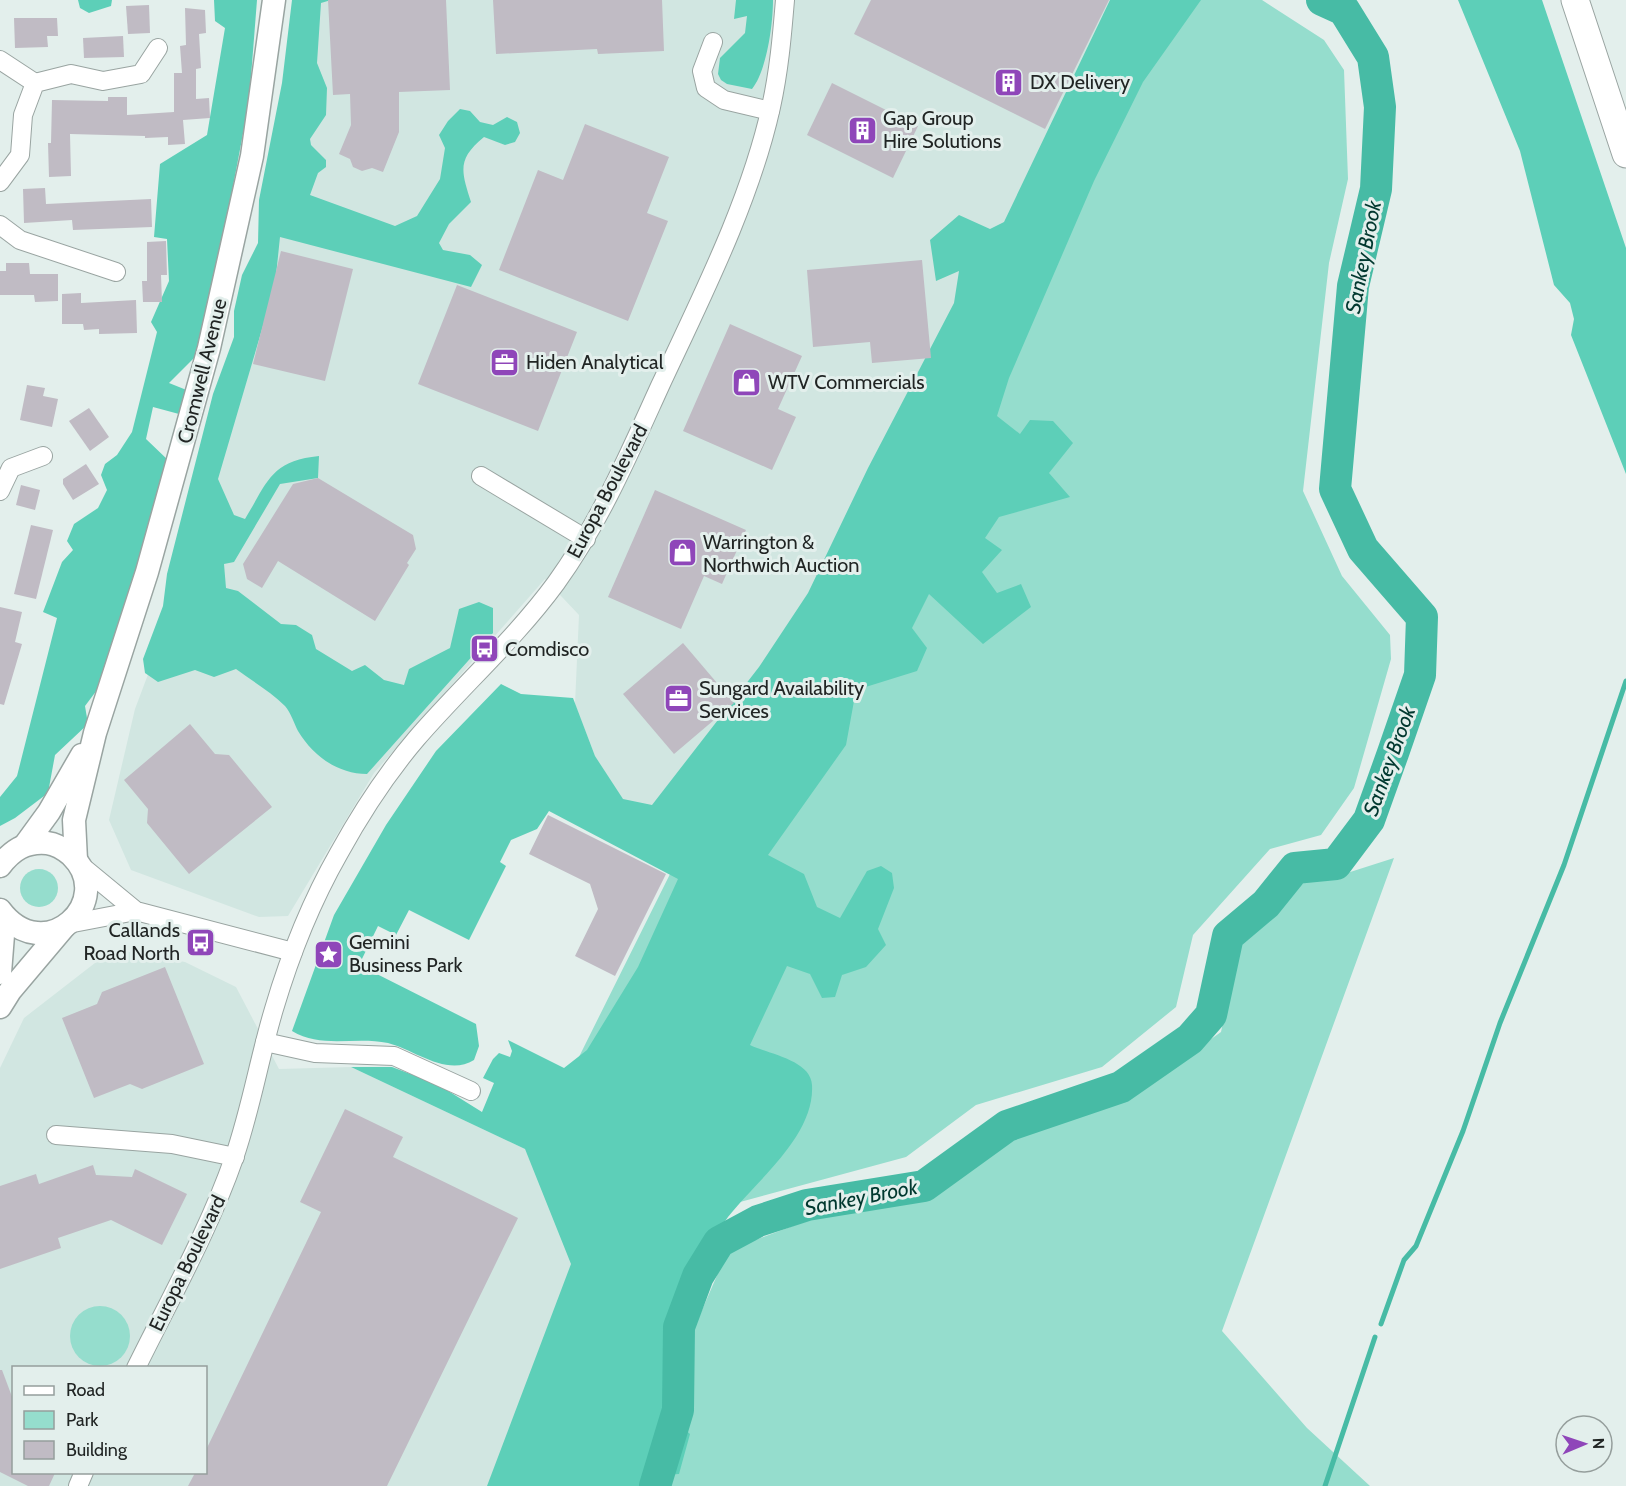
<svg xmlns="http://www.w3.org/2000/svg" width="1626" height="1486" viewBox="0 0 1626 1486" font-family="Cabin,sans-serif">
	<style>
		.built { fill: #d1e6e1; fill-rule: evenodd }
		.green { fill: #95ddcd }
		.forest { fill: #5dcfb8 }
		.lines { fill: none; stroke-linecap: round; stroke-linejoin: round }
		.stream { stroke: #47bba5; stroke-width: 5 }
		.river { stroke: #47bba5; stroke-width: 32 }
		.building { fill: #c0bbc4 }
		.minor-casing { stroke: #99a4a1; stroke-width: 20 }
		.major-casing { stroke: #99a4a1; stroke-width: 25 }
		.highway-casing { stroke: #99a4a1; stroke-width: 29 }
		.minor { stroke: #fff; stroke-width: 18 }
		.major { stroke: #fff; stroke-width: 22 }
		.highway { stroke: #fff; stroke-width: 27 }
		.labels { text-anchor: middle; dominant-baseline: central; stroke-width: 6; stroke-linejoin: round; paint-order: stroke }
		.poi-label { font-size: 20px; fill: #212524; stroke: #e3efec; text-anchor: start }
		.street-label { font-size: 20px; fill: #212524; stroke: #e3efec }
		.water-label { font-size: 21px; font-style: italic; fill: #01382f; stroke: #e3efec }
	</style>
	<rect width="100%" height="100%" fill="#e3efec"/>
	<g class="built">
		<path d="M311 0H1123L802 632 685 813 623 800 595 756 575 704 579 615 545 579 374 773 288 916 259 917 131 870 109 820 135 709 182 584 289 194Z"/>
		<path d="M113 949 185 962 236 987 279 1069 351 1067 525 1149 575 1264 492 1486H0V1068L24 1018ZM14 1368H206V1472H14Z"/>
	</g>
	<g class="green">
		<path d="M1130 0H1262L1324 40 1344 70 1348 179 1329 263 1303 491 1342 576 1390 635 1391 659 1354 788 1321 835 1270 849 1193 935 1176 1007 1102 1067 976 1105 906 1157 696 1214 499 1486 584 1267 566 1083 676 862 1021 243Z"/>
		<path d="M1394 858 1222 1331 1307 1428 1370 1486H671L692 1414 693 1331 728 1250 825 1214 927 1197 1019 1133 1128 1098 1221 1032 1240 944 1306 879 1344 874Z"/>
		<circle cx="39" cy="888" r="19"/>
		<circle cx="100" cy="1336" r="30"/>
	</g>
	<g class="forest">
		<path d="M78 0H112L111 6 89 13 80 8Z"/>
		<path d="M214 0H257L249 102 209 313 197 355 169 383 189 391 179 414 153 407 146 439 169 461 106 678 85 706 88 724 55 755 48 793 15 818 0 826V797L17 776 57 618 43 612 62 562 73 550 67 541 74 524 98 508 107 490 101 475 105 464 117 455 132 432 157 332 151 322 169 281 167 239 154 237 160 164 207 135 225 28 215 21Z"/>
		<path d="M292 0H331L321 3 317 63 327 88 326 115 310 139 311 145 326 160V167L318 173 310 195 395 226 417 216 440 179 445 148 439 135 448 121 460 109 470 111 480 122 493 125 507 117 517 122 520 133 515 142 505 145 484 137C457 159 461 171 471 202L449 224 439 243 443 250 470 255 482 265 471 287 280 237 275 285 218 479 234 515 245 519C268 481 271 461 319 456L318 478 280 484 234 562 224 564 226 588 238 591 281 624 296 625 312 635 316 649 352 671 365 665 384 680 404 685 409 669 450 648 459 609 479 602 493 608V633L367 774C338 774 313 756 298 731 294 723 291 713 285 706 271 692 252 681 236 669L214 677 195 670 158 682 145 673 143 659 163 606 167 574 213 394 234 337V311L242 275 258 243 259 200 282 83Z"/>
		<path d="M736 0H773C773 24 767 70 752 89L727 84 721 80 718 74 720 58 745 33 747 16 734 19Z"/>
		<path d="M1110 0H1201L1143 82 1094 181 1009 378 997 416 1020 434 1030 420 1053 421 1073 443 1049 473 1070 497 999 517 985 538 1002 550 982 572 997 593 1021 584 1031 607 983 644 929 594 912 628 927 648 917 671 856 690 846 745 768 855 804 874 817 907 840 918 867 871 881 866 892 873 894 888 878 929 886 945 866 967 842 975 835 997 822 998 810 974 787 966 750 1045C768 1054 811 1060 812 1085 815 1136 756 1181 728 1217 716 1233 703 1255 696 1273 678 1315 671 1367 665 1412L690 1434 679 1474 649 1476 644 1486H487L571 1264 525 1149 351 1067H392L437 1084 482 1112 494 1083 483 1078 493 1059 499 1053 510 1057 512 1051 508 1040 564 1068 587 1050 638 967 678 879 549 811 537 829 511 840 500 862 506 866 469 940 409 910 396 935 378 926 359 965 476 1024 479 1046 474 1060C447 1077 415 1050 388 1043 355 1036 322 1049 292 1031L334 915 386 825 436 751 501 684 521 694 573 698 595 756 623 799 652 805 759 667 808 593 868 468 954 303 959 271 936 281 930 240 959 215 990 229 1004 222Z"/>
		<path d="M1458 0H1542L1626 248V474L1571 335 1574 319 1570 303 1554 285 1520 151Z"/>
	</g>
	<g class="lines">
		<g class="stream">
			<path d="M1381 1324 1404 1260 1416 1246 1463 1131 1500 1023 1564 865 1626 681"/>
			<path d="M1325 1486 1375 1337"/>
		</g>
		<path class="river" d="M655 1486 678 1410 679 1327 698 1276 719 1242 758 1221 807 1205 924 1186 1007 1126 1121 1087 1190 1039 1211 1015 1228 936 1266 904 1295 868 1336 864 1369 820 1393 753 1420 675 1422 617 1363 549 1335 489 1353 286 1376 189 1380 107 1373 57 1344 10 1322 0"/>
	</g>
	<g class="building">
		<path d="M328 0H446L450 90 399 92V132L383 172 372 168 362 171 353 167 350 159 339 154 351 125 350 94 333 95Z"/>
		<path d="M493 0H662L664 51 598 54 597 49 496 54Z"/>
		<path d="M871 0H1109L1045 129 854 34Z"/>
		<path d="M149 5 150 33 128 34 126 6Z"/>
		<path d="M185 8 205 10 206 33 199 34 201 68 196 69V99L209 98 210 118 183 120 185 144 168 145V137L145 138V136L70 134 71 176 49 177 48 143H51L52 100 108 101V97H127V115L174 112V73H182L180 46 186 45Z"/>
		<path d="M14 18H57L58 36H47L48 47 15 48Z"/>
		<path d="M123 36 124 57 84 58 83 38Z"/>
		<path d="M832 83 918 126 893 178 807 135Z"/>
		<path d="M585 124 669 157 647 213 668 221 628 321 499 270 538 170 563 180Z"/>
		<path d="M45 188 46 204 151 199 152 227 73 230 72 220 24 223 23 189Z"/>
		<path d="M166 241 167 275H161L162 302H143L142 281H147V242Z"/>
		<path d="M281 251 353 269 325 381 253 364Z"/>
		<path d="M922 260 931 358 872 363 870 342 813 347 807 270Z"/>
		<path d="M6 263H29L30 274H58V301L35 302 34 295H0V271H6Z"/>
		<path d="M457 285 577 332 538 431 418 384Z"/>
		<path d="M81 293V303L136 300 137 333 99 334V329L84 330 83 324H62V294Z"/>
		<path d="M730 324 802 356 778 409 796 417 772 470 683 431Z"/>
		<path d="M27 385 45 388 43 396 58 399 52 427 20 420Z"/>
		<path d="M89 408 109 437 90 451 69 421Z"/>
		<path d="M86 464 99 484 73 500 63 484V479Z"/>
		<path d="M318 478 413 535 416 549 407 563 409 565 375 621 278 561 262 588 247 579 243 564 293 484Z"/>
		<path d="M21 485 40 490 35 510 16 505Z"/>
		<path d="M655 490 746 530 722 584 704 576 681 629 608 597Z"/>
		<path d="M31 525 53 530 36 599 14 594Z"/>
		<path d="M0 607 22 612 15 642 22 644 4 705 0 704Z"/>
		<path d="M683 643 734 703 674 754 623 694Z"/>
		<path d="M190 724 215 754 229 755 272 807 189 874 147 823 148 809 124 780Z"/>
		<path d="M548 815 666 874 615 976 575 956 598 909 590 884 529 854Z"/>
		<path d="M165 967 204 1064 142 1089 130 1084 94 1098 62 1018 97 1004 102 992Z"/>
		<path d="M345 1109 403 1137 393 1157 518 1218 387 1486H188L195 1473H206V1450L321 1212 300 1202Z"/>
		<path d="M93 1165 96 1175 132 1177 135 1169 187 1194 162 1245 111 1220 58 1238 61 1248 0 1269V1186L36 1174 39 1184Z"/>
		<path d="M0 1370H2L14 1402V1473H55L49 1486H28L0 1472Z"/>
	</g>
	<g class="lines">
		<defs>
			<g id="minor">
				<path d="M713 42 702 71 706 88 724 100 770 111"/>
				<path d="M0 60 35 83"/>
				<path d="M0 182 20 155 23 115 35 83 71 74 103 81 141 74 158 48"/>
				<path d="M0 225 20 240 116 272"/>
				<path d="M481 476 586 539"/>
				<path d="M0 491 11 468 43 456"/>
				<path d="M79 864 136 911 293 952"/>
				<path d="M68 924 136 911"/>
				<path d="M265 1042 315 1053 394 1056 471 1091"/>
				<path d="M56 1135 172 1144 235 1157"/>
				<path d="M136 1368C170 1299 209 1230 234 1158 251 1109 259 1059 274 1009 290 955 311 902 339 853 361 813 387 773 417 738 462 686 515 639 556 583 600 522 629 454 660 386 701 298 750 202 771 107 779 71 782 36 785 0"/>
				<path d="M78 1486 84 1472"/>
			</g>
			<g id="major">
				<path d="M25 845 49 812 82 755"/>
				<path d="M76 860 74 820 95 733 147 572 209 348 252 156 274 0"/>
				<path d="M0 866C12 850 26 841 47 843 56 844 64 849 71 855 118 900 45 970 0 910"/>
				<path d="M0 973 3 935 0 911"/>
				<path d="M0 1007 10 991 64 927"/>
			</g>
			<path id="highway" d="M1575 0 1626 154"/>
		</defs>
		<use href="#minor" class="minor-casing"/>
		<use href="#major" class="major-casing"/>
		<use href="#highway" class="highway-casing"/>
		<use href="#minor" class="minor"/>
		<use href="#major" class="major"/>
		<use href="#highway" class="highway"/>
	</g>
	<defs>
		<symbol id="building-square" viewBox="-11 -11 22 22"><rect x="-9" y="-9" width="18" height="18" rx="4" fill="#8f46b9" stroke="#e3efec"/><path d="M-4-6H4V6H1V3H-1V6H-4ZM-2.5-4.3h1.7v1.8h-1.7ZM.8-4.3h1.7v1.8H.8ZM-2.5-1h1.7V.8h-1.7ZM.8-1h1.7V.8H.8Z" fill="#fff"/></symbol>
		<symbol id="office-square" viewBox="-11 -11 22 22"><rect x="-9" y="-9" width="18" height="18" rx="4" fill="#8f46b9" stroke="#e3efec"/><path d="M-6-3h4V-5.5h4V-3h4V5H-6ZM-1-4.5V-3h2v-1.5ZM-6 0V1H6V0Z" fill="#fff"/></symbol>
		<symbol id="shop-square" viewBox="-11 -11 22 22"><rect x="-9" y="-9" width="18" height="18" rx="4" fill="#8f46b9" stroke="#e3efec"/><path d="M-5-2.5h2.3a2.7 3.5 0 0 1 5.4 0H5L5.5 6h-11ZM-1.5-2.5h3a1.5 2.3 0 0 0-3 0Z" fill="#fff"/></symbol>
		<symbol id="bus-square" viewBox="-11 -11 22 22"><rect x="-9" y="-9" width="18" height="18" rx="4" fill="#8f46b9" stroke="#e3efec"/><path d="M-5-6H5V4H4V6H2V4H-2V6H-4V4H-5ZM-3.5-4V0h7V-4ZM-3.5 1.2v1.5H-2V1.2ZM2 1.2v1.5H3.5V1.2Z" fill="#fff"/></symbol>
		<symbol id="sight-square" viewBox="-11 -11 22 22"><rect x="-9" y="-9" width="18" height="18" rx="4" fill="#8f46b9" stroke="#e3efec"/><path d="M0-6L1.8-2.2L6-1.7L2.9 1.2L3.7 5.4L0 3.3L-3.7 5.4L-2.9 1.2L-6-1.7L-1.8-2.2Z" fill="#fff"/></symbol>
	</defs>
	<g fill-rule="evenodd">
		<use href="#building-square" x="992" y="66" width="33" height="33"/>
		<use href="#building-square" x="846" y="114" width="33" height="33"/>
		<use href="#office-square" x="488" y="346" width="33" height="33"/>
		<use href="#shop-square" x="730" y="366" width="33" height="33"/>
		<use href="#shop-square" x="666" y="536" width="33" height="33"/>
		<use href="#bus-square" x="468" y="632" width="33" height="33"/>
		<use href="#office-square" x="662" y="682" width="33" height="33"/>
		<use href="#bus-square" x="184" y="926" width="33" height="33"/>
		<use href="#sight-square" x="312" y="938" width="33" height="33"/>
	</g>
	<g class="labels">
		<g class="poi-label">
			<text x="1030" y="82">DX Delivery</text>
			<text x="883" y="118">Gap Group<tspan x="883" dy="23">Hire Solutions</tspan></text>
			<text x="526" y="362">Hiden Analytical</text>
			<text x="768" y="382">WTV Commercials</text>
			<text x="703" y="542">Warrington &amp;<tspan x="703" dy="23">Northwich Auction</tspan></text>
			<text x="505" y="649">Comdisco</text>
			<text x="699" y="688">Sungard Availability<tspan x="699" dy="23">Services</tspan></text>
			<text x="180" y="930" text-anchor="end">Callands<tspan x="180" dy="23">Road North</tspan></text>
			<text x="349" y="942">Gemini<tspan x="349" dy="23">Business Park</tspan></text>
		</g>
		<g class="street-label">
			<text transform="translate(202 371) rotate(-76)">Cromwell Avenue</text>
			<text transform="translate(607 491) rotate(-62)">Europa Boulevard</text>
			<text transform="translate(187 1263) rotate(-64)">Europa Boulevard</text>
		</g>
		<g class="water-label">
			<text transform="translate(1363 257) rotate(-79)">Sankey Brook</text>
			<text transform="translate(1389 761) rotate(-70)">Sankey Brook</text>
			<text transform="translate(861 1197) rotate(-11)">Sankey Brook</text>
		</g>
	</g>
	<rect x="12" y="1366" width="195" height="108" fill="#e3efec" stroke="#959e9c" stroke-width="1.5"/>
	<rect x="24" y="1386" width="30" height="9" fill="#ffffff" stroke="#959e9c" stroke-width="1.5"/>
	<text x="66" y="1396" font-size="18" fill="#212524">Road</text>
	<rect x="24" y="1411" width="30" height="18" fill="#95ddcd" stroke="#959e9c" stroke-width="1.5"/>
	<text x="66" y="1426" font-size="18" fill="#212524">Park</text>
	<rect x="24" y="1441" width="30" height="18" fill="#c0bbc4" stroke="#959e9c" stroke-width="1.5"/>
	<text x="66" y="1456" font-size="18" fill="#212524">Building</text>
	<g transform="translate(1584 1444) rotate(88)"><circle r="28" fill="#e3efec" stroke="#959e9c" stroke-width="1.5"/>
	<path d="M0-4.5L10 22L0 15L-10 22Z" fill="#8f46b9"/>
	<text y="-9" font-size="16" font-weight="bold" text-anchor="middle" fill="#212524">N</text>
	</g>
</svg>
